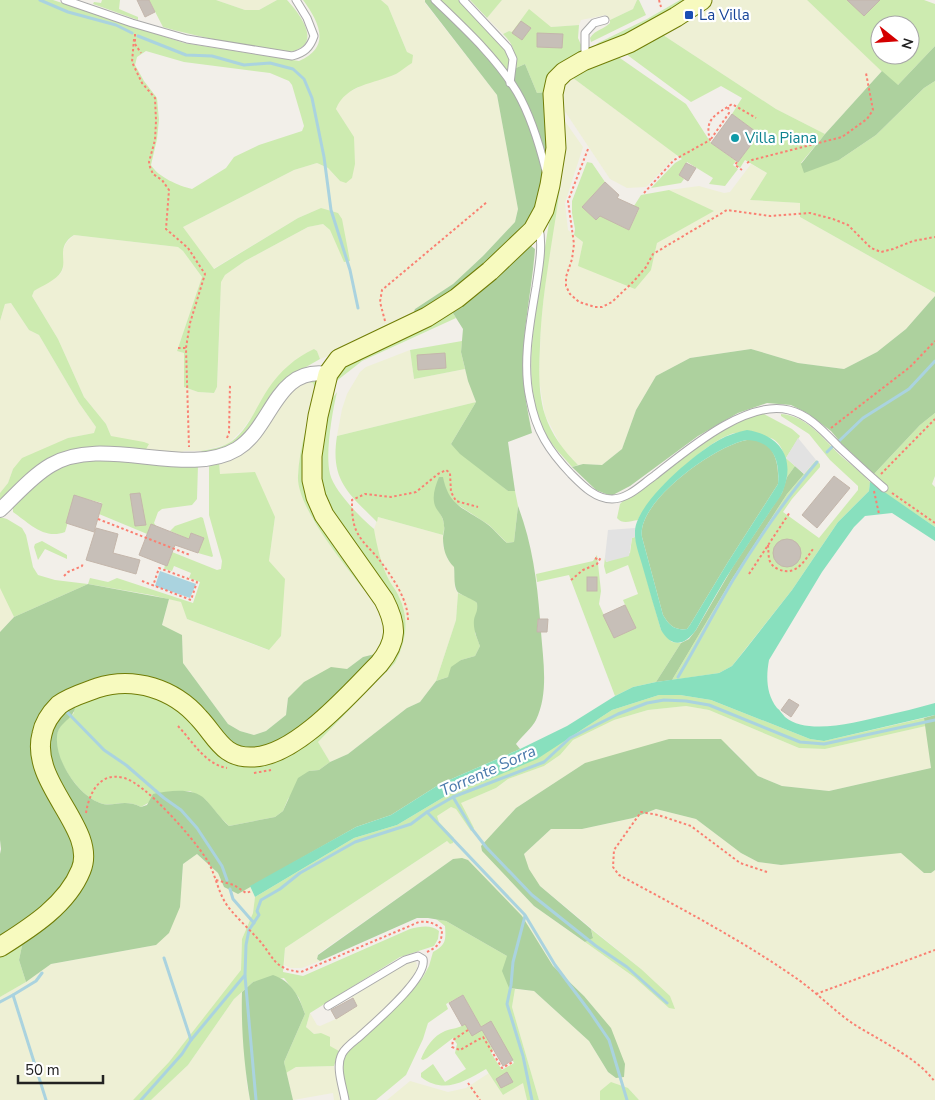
<svg xmlns="http://www.w3.org/2000/svg" width="935" height="1100" viewBox="0 0 935 1100" font-family="'Nunito Sans',sans-serif">
	<style>
		.farmland { fill: #eef0d5 }
		.grass { fill: #cdebb0; fill-rule: evenodd }
		.forest { fill: #add19e }
		.pitch { fill: #88e0be; fill-rule: evenodd }
		.parking { fill: #e2e2e2 }
		.water { fill: #aad3df }
		.lines { fill: none; stroke-linecap: round; stroke-linejoin: round }
		.stream { stroke: #aad3df; stroke-width: 3 }
		.building { fill: #c7bfb8; stroke: #c4b6ab }
		.lane-casing { stroke: #a9a9a9; stroke-width: 9 }
		.street-casing { stroke: #a9a9a9; stroke-width: 16 }
		.secondary-casing { stroke: #707d05; stroke-width: 21 }
		.path { stroke: #fa8072; stroke-width: 2; stroke-dasharray: 2.5 2.5; stroke-linecap: butt }
		.lane { stroke: #fff; stroke-width: 7 }
		.street { stroke: #fff; stroke-width: 14 }
		.secondary { stroke: #f7fabf; stroke-width: 19 }
		.transit-dot { fill: #1a4fb4; stroke: #fff; stroke-width: 2 }
		.culture-dot { fill: #0f9aa8; stroke: #fff; stroke-width: 2 }
		.labels { text-anchor: middle; dominant-baseline: central; stroke-width: 4.5; stroke-linejoin: round; paint-order: stroke }
		.transit-label { font-size: 15px; fill: #164399; stroke: #fff; text-anchor: start }
		.culture-label { font-size: 15px; fill: #0d838f; stroke: #fff; text-anchor: start }
		.water-label { font-size: 16px; font-style: italic; fill: #4a7aab; stroke: #fff }
	</style>
	<rect width="100%" height="100%" fill="#f2efe9"/>
	<g class="farmland">
		<path d="M216 0H277L259 10H245Z"/>
		<path d="M381 0H425V3L497 95 518 209 515 222 483 256 453 284 415 309 412 316 337 353 320 359 317 351 314 349 251 418 242 430 228 444 201 451H184L181 453 145 451 111 436 106 424 84 397 58 339 32 296 34 291 60 274 63 269 62 253 66 243 74 235 178 247 183 251 202 277 177 351 184 353V387L198 392 214 393 217 387 221 281 225 275 245 261 308 227 323 224 330 230 344 262 321 208 298 218 213 269 183 227 294 170 317 163 328 168 340 181 348 128 336 109 339 101 345 94 367 83 396 74 407 52 388 6Z"/>
		<path d="M502 0H637L633 9 610 20 606 15 581 20 579 25 551 27 512 33 509 31 503 34 487 18Z"/>
		<path d="M715 0H807L882 71 825 134 776 109 660 33 697 13Z"/>
		<path d="M569 75 677 155 646 187 627 188 610 179 560 104 561 83Z"/>
		<path d="M562 117 583 147 565 203 568 230 583 242 579 266 651 270 657 243 713 211 669 190 699 186 724 193 730 192 751 164 767 173 750 200 800 203V217L935 293V296L906 329 877 352 844 369 798 363 751 349 690 358 656 376 636 410 622 449 602 465 583 464 578 465 562 448 545 415 539 380 541 322 549 252 560 190 564 149Z"/>
		<path d="M11 303 29 330 39 335 79 403 96 427 95 433 68 438 13 469 8 483 0 493V321L5 304Z"/>
		<path d="M410 350 414 379 465 369 476 402 337 436 342 409 347 394 360 372 366 367Z"/>
		<path d="M304 380 313 383 315 389 300 458 298 478 313 520 376 605 385 627 382 641 375 654 363 657 347 669 288 698 286 715 266 731 254 735 240 731 228 724 183 663 182 635 162 626 169 599 182 602 187 619 268 650 281 636 269 561 275 517 220 474 219 461 286 394Z"/>
		<path d="M378 517 443 535V546L448 560 454 566 455 589 458 593 456 620 436 681 420 702 407 708 348 754 330 762 318 742 395 663 399 596 389 581 377 550 374 529Z"/>
		<path d="M0 586 14 617 0 632Z"/>
		<path d="M686 706 709 710 799 748 825 749 926 726 931 768 829 791 782 786 758 776 729 746 585 763 516 808 481 846 482 851 534 906 634 977 669 1008 641 969 540 886 528 869 524 854 551 829H582L633 818 656 809 696 819 741 853 758 862 781 865 902 852 924 873H931L935 870V1100H639L628 1088 600 1091V1100H539L512 1007 515 989 534 991 589 1041 608 1072 616 1078 611 1028 584 996 553 966 522 916 453 859 318 954 317 959 320 961 302 968H291L284 965 285 948 447 841 450 844 454 838 439 822 436 816 451 807 456 809 471 830 474 828 460 803 496 788 508 779 544 766 560 755 573 740 614 720 648 710Z"/>
		<path d="M197 854 218 873 224 887 238 894 250 886 255 897 253 913 242 939 241 970 234 980 169 1062 133 1100H0V997L26 982 51 964 156 945 182 883 183 864Z"/>
		<path d="M413 961 416 962 418 968 417 975 388 1006 339 1051 329 1046 321 1033 314 1034 306 1027 310 1013 317 1025 320 1026 336 1019 357 1006 352 997 403 965Z"/>
		<path d="M242 992V1009L247 1085 250 1100H151L188 1065 234 999Z"/>
		<path d="M334 1066 340 1100H334L333 1093 293 1100 286 1073 296 1067Z"/>
		<path d="M489 1073 503 1095 523 1082 527 1100H387L410 1081 448 1092 466 1088Z"/>
	</g>
	<g class="grass">
		<path d="M0 0H53L184 43 299 61C332 47 319 22 303 0H381L388 6 407 52 413 55 412 63C407 66 401 71 396 74 374 84 346 84 336 109L354 137 355 164 352 178 346 183 340 181 328 168 317 163 294 170 183 227 214 269 298 218 321 208 338 213 342 219 350 261 344 262 330 230 323 224 308 227 245 261 225 275 221 282 217 387 214 393 198 392 184 387V353L177 351 202 277 183 251 178 247 74 235C55 247 68 261 61 272 56 280 42 286 34 291L32 296 58 339 84 397 106 424 111 436 144 442 149 444 145 451 76 452 0 503V493L8 483 13 469 22 458 68 438 94 433 96 427 79 403 39 335 29 330 11 303 5 304 0 321ZM146 51 184 62 270 73 289 81 292 85 304 126 302 131 259 145 234 157 226 168 192 189C179 186 158 177 151 165L157 139 159 120 157 98 144 81 135 65 137 57Z"/>
		<path d="M102 0H120L119 9 138 17V20L93 4 94 2 101 3Z"/>
		<path d="M149 0H216L245 10H259L277 0H287C301 15 324 46 289 52 246 45 204 39 163 27Z"/>
		<path d="M440 0H460C477 17 511 43 512 69H505Z"/>
		<path d="M470 0H502L487 18Z"/>
		<path d="M637 0H639L646 15 591 42 590 38C596 29 603 30 610 23V20L633 9Z"/>
		<path d="M680 0H691L652 24 588 52 598 43 647 19Z"/>
		<path d="M807 0H924L935 4V46L897 86ZM880 25H910V55H880Z"/>
		<path d="M529 9 551 27 579 25 578 38 582 47 578 57 547 92 537 93 525 64 516 68C515 52 514 45 503 34L509 31 512 32Z"/>
		<path d="M660 33 776 109 825 134 801 163 839 160 876 135 924 88 935 81V293L800 217V203L750 200 767 173 745 160 740 168 736 165 759 134 732 114 742 98 721 86 691 102 626 54Z"/>
		<path d="M617 56 686 104 711 143 736 161 733 165 738 169 725 186 709 184 713 178 687 162 679 175 684 179 681 183 651 188 675 163 682 159 569 75Z"/>
		<path d="M564 150C559 216 542 280 540 346 539 369 538 393 545 415 551 434 564 451 578 465L572 467C561 454 546 440 541 424 525 381 532 340 538 296 544 247 553 198 564 150Z"/>
		<path d="M587 162 592 163 605 182 582 207 596 220 605 211 621 205 613 222 629 230 639 209 634 206 641 195 669 190 714 211 657 243 651 270 635 289 578 266 583 242 574 235 575 229 572 213V201Z"/>
		<path d="M451 310 456 318 362 361 334 383 339 367Z"/>
		<path d="M462 341 461 352 465 369 414 379 410 350Z"/>
		<path d="M314 349 317 351 320 359 292 375 244 437 226 449 203 453 201 451C210 449 220 448 227 444 246 435 257 405 268 389 280 371 295 358 314 349Z"/>
		<path d="M308 379 315 381 318 383 307 481 380 601 389 635 375 654C386 631 388 628 376 605 355 577 296 510 298 476 299 447 310 417 315 389L313 383 308 382Z"/>
		<path d="M337 392C332 413 325 454 330 474 334 491 361 518 374 529 377 547 381 564 389 580 392 586 397 591 399 597 410 619 406 642 395 663L318 742 330 762 319 770 309 771 288 799 283 811 275 817 229 826 221 818 205 799 190 791 167 792 141 807C123 798 113 808 100 803 78 796 45 749 60 727 63 722 70 717 74 713L70 704 131 688 174 703 228 760 399 640 332 515 317 481 324 411Z"/>
		<path d="M476 402 451 444 508 491H515L518 506 514 542 507 543 489 525 452 501 445 489 436 507C443 517 446 524 443 535L378 517 377 522C348 493 330 480 337 436Z"/>
		<path d="M760 412 792 429 800 436 786 458 795 466 787 477C787 465 785 446 773 439 769 437 763 437 758 436 752 435 743 432 736 433 712 435 647 498 638 520 630 521 623 525 617 518L620 504 624 500C667 468 709 431 760 412Z"/>
		<path d="M935 413V476L932 484 935 487V527L870 483 869 491 838 522 792 590 732 666 719 673 672 680 732 579 787 494 816 460 820 464V467L792 499 783 512 819 538 858 490V486L830 460 809 434 781 416V414C808 416 823 439 841 456 850 464 861 472 870 482L874 474 920 425Z"/>
		<path d="M91 459 198 465 197 499 192 505 162 509 158 512 154 523 156 526 152 536 99 514 102 503 75 496C70 507 69 521 65 532 44 540 29 523 13 512V504L41 478 57 467Z"/>
		<path d="M219 461 220 474 255 472 275 517 269 561 285 579 281 636 269 650 187 619 181 602 151 595 88 584 14 617 0 588V517L7 519 22 528 26 535 33 567 38 575 55 580 88 584 90 578 108 582 117 578 193 603 200 582 189 578 191 573 174 566 172 571 164 569 165 565 167 566 172 552 217 570 221 569 222 561 209 515V465Z"/>
		<path d="M201 517 203 518 213 556 212 557 198 553 203 538 191 533 189 539 170 531 175 526Z"/>
		<path d="M635 537 661 630 672 642 681 643 656 682 633 687 615 696 569 575 537 582 536 574 593 561 597 555 601 591 599 604 614 638 635 628 623 600 638 594 628 565 606 574 604 566 605 557 606 562 630 553 632 538Z"/>
		<path d="M42 541 67 555V559L45 549 38 560 34 547 35 544Z"/>
		<path d="M458 593 472 599 477 603 478 612 475 633 480 646 475 656 461 660 448 677 436 681 456 620Z"/>
		<path d="M659 695H680L711 700 810 739 824 741 924 718 926 726 825 749 799 748 709 710 686 706 648 710 614 720 573 740 560 755 544 766 508 779 496 788 461 803 474 828 471 831 456 809 451 807 437 816 439 822 454 838 453 843 450 844 447 841 285 948 283 972 303 976 410 929C420 927 430 924 439 931L438 939 434 946 400 957 310 1013 306 1027 314 1034 321 1033 330 1037V1046L339 1051 334 1066 296 1067 286 1073 284 1062 305 1014 299 998 284 978 253 982 234 999 188 1065 151 1100H133L169 1062 241 970 242 939 253 913 255 897 354 838 397 825 454 791 487 780 575 734 612 710Z"/>
		<path d="M436 919 446 921 507 956 509 988 515 989 512 1007 539 1100H527L523 1083 503 1095 486 1069C465 1081 444 1095 421 1077V1073L433 1064 445 1082 466 1069 455 1053 457 1044 453 1038 427 1058 423 1060 421 1059C426 1047 433 1036 445 1031 453 1028 458 1029 465 1024L482 1030 493 1050 491 1053 502 1070 514 1063 491 1022 481 1027 463 995 446 1004 448 1009 428 1023 423 1039 406 1075 376 1100H348C345 1082 338 1067 348 1051L399 1004 423 977 429 966 433 952C446 945 446 940 445 926Z"/>
		<path d="M591 929 641 969 670 996 675 1009 669 1008 634 977 585 942 593 937Z"/>
		<path d="M23 941 19 960 26 982 0 997V954Z"/>
		<path d="M611 1082 628 1088 639 1100H600V1091Z"/>
	</g>
	<g class="forest">
		<path d="M425 0H440L505 69 516 68 525 64 537 93 547 92 551 147 545 185 527 226 455 291 412 316 415 309 453 284 483 256 515 222 518 209 497 95 425 2Z"/>
		<path d="M935 46V81L924 88 876 135 839 160 804 173 801 164 825 134 882 71 898 85Z"/>
		<path d="M530 245 535 249C532 290 522 331 523 372 524 393 528 413 532 433L508 442 515 491H508L460 454 451 444 476 402 468 381 461 352 463 329 451 310Z"/>
		<path d="M935 296V413L920 425 874 474 842 444 831 431 807 413 791 405 767 403 738 413 698 436 630 486 611 496 596 490 572 467 583 464 602 465 622 449 636 410 656 376 690 358 751 349 798 363 844 369 877 352 906 329Z"/>
		<path d="M747 440C753 440 759 439 763 442 777 450 779 470 778 484L728 562 690 625 687 629C675 631 669 625 663 615L642 537C636 502 716 445 747 440Z"/>
		<path d="M795 466 804 474 787 494 732 579 672 680 656 682 681 643 689 639 696 630 734 565 782 493 787 477Z"/>
		<path d="M439 477H443C449 507 465 508 487 524 494 529 500 537 507 543L514 542 518 506C532 543 537 580 540 619H538L537 632H541C543 660 549 693 536 720 532 728 522 736 516 744L520 749 440 784 391 815 356 827 238 894 224 887 218 873 197 854 183 864 180 907 169 933 156 945 51 964 26 982 19 960 23 941 87 870 49 766V730L70 704 75 708C72 721 58 722 57 737 55 760 78 795 100 803 113 808 123 798 141 807L147 805 153 794C169 791 192 787 205 799 214 808 220 818 229 826L275 817 283 811 298 778 309 771 319 770 330 762 348 754 407 708 420 702 436 681 448 677 451 667 461 660 475 656 480 646C477 638 473 629 474 620 475 613 478 613 477 603 471 598 465 597 459 593 453 589 455 574 454 567 446 559 443 549 443 538 443 534 445 530 444 526 444 518 440 514 436 508 431 498 435 487 439 477Z"/>
		<path d="M88 584 169 599 162 625 182 635 183 663 228 724 240 731 254 735 266 731 286 715 288 698 304 682 331 667 347 669 363 657 375 654 376 661 326 710 283 742 243 751 165 687 71 692 33 742 32 757 35 770 65 824 77 857 60 894 0 940V854L1 849 0 840V632L14 617Z"/>
		<path d="M935 715V870L931 873H924L901 853 781 865 758 862 741 853 696 819 656 809 633 818 582 829H551L524 854 529 869 540 886 591 929 593 938 585 942 534 906 482 851 481 846 516 808 585 763 669 739H721L758 776 782 786 829 791 931 768 924 718Z"/>
		<path d="M462 858 468 860 522 916 553 966 584 996 611 1028 625 1064 624 1077 616 1078 608 1072 589 1041 534 991 509 988 502 971 507 956 446 921 428 918H417L320 961 317 959 318 955 453 859Z"/>
		<path d="M273 975C291 981 299 996 305 1014L284 1062 293 1100H250C244 1065 241 1027 242 992L253 982Z"/>
	</g>
	<g class="pitch">
		<path d="M747 430C780 435 796 458 783 491 780 499 773 506 769 513 758 529 748 545 737 561 722 583 709 607 696 630 684 646 672 648 661 630 655 610 649 589 643 568 640 556 634 543 635 531 636 503 695 453 719 440 728 435 737 432 747 430ZM747 440C773 441 780 460 778 484L728 562 690 625 687 629C675 631 669 625 663 615L642 537C636 502 716 445 747 440Z"/>
		<path d="M870 482 935 527V541L892 513 865 516 854 527 822 572 769 660C766 676 766 694 777 708 780 710 782 714 785 717 808 736 856 722 883 716 900 712 918 708 935 703V715L824 741 810 739 711 700 680 695H659L612 710 537 759 487 780 454 791 397 825 354 838 255 897 250 886 356 827 391 815 440 784 520 749 567 726 615 696 633 687 656 682 719 673 732 666 745 650 792 590 838 522 869 491Z"/>
	</g>
	<g class="parking">
		<path d="M798 438 816 460 804 474 786 458Z"/>
		<path d="M635 528V537L632 538 629 556 606 562 605 557 608 530Z"/>
	</g>
	<path class="water" d="M160 571 196 584 190 598 155 586Z"/>
	<g class="lines">
		<g class="stream">
			<path d="M40 0 68 12 116 25 132 33"/>
			<path d="M138 36 186 55 212 56 244 65 270 63 293 69 304 79 312 98 324 157 331 210 350 270 358 308"/>
			<path d="M839 441 863 418 909 389 935 361"/>
			<path d="M827 452 832 447"/>
			<path d="M678 677C697 645 714 612 733 580 758 539 786 498 817 462"/>
			<path d="M67 712 104 750 126 765 164 798 181 810 197 828 222 866 227 880"/>
			<path d="M453 797 472 829 486 847 532 895 596 946 627 967 667 1003"/>
			<path d="M427 812 525 915 555 965 590 1012 609 1040 627 1100"/>
			<path d="M230 889 233 899 254 923"/>
			<path d="M525 916 513 962 511 985 507 1004 523 1056 532 1100"/>
			<path d="M164 958 191 1040"/>
			<path d="M42 973 36 981 13 995 46 1100"/>
			<path d="M245 976 256 1100"/>
			<path d="M0 1002 13 995"/>
			<path d="M141 1100 182 1054 191 1040 245 975 246 945 249 930 259 915 257 911 261 900 280 889 300 873 355 842 411 824 427 812 453 797 544 762 570 738 618 714 647 703 664 700 686 701 709 705 800 742 824 744 935 720"/>
		</g>
	</g>
	<g class="building">
		<path d="M137 0H149L155 12 145 17Z"/>
		<path d="M847 0H880L864 16Z"/>
		<path d="M521 21 531 28 522 40 512 33Z"/>
		<path d="M537 33 563 34 562 48 537 47Z"/>
		<path d="M732 114 759 134 738 162 711 143Z"/>
		<path d="M686 163 696 168 688 181 679 175Z"/>
		<path d="M605 182 619 195 617 198 639 208 629 230 600 216 596 220 582 207Z"/>
		<path d="M445 353 446 368 418 370 417 355Z"/>
		<path d="M834 476 850 488 817 528 802 515Z"/>
		<path d="M140 493 146 525 135 526 130 494Z"/>
		<path d="M74 495 102 504 94 532 66 523Z"/>
		<path d="M151 524 189 539 191 533 204 538 198 553 175 545 167 566 139 555Z"/>
		<path d="M96 528 118 534 113 553 140 560 136 574 86 560Z"/>
		<circle cx="787" cy="553" r="14"/>
		<rect x="587" y="577" width="10" height="14"/>
		<path d="M625 605 636 628 614 638 603 615Z"/>
		<path d="M538 619H548L547 632H537Z"/>
		<path d="M789 699 799 705 791 717 781 710Z"/>
		<path d="M463 995 481 1027 491 1021 513 1060 503 1066 482 1030 472 1036 465 1024 462 1026 449 1003Z"/>
		<path d="M353 998 357 1006 336 1019 331 1010Z"/>
		<path d="M507 1072 513 1082 501 1088 496 1079Z"/>
	</g>
	<g class="lines">
		<defs>
			<g id="lane">
				<path d="M65 0 132 23 187 39 292 56C304 53 310 48 314 36L307 18 296 0"/>
				<path d="M435 0C464 28 496 57 517 92 531 116 539 143 546 171"/>
				<path d="M463 0 508 48 513 59 510 83"/>
				<path d="M585 51V33L594 23 605 20"/>
				<path d="M539 227C543 247 539 266 536 287 530 323 522 363 530 399 536 431 549 451 571 474 582 485 595 499 612 499 628 499 641 485 654 476 686 451 746 399 789 410 810 415 825 433 839 447 854 461 869 475 884 488"/>
				<path d="M328 1006 405 960 418 956 423 959C428 978 373 1024 358 1038 353 1042 345 1048 342 1054 335 1067 343 1087 345 1100"/>
			</g>
			<path id="street" d="M0 510C16 495 32 476 51 465 103 434 187 479 237 449 273 427 275 366 328 374"/>
			<path id="secondary" d="M0 947C30 928 67 905 81 870 98 829 29 783 42 734 44 723 51 713 59 705 69 697 84 693 97 688 134 676 174 689 199 718 217 737 223 759 254 757 297 755 350 693 379 664 398 641 397 625 384 600L324 515 316 497 312 480V456L318 416 328 374 339 359 427 317 457 298 490 271 533 230 544 210 550 185 556 148 553 94 556 80 564 72 583 61 629 43 676 17 702 0"/>
		</defs>
		<use href="#lane" class="lane-casing"/>
		<use href="#street" class="street-casing"/>
		<use href="#secondary" class="secondary-casing"/>
		<g class="path">
			<path d="M659 0 661 7"/>
			<path d="M135 34V44L141 53"/>
			<path d="M134 39 132 62 142 83 155 98 156 121 155 140 149 162 150 167 153 174 162 180 169 190 166 229 188 248 205 274 190 323 186 348 189 447"/>
			<path d="M711 139 729 113 728 107"/>
			<path d="M588 149 568 201 574 244 572 259 566 277V286L570 294 579 302 595 307H602L612 302 634 281 646 267 653 254 727 210 770 216 810 213 833 219 848 225 871 248 881 252 893 249 913 241 935 237"/>
			<path d="M737 162 735 165 742 170"/>
			<path d="M747 163 752 160 842 137 867 119 873 110 866 73"/>
			<path d="M644 193 674 160 710 140C704 118 716 115 732 104L756 118"/>
			<path d="M385 321 380 302 382 290 487 202"/>
			<path d="M178 348H186"/>
			<path d="M831 428 910 367 935 341"/>
			<path d="M227 438 229 433 230 384"/>
			<path d="M881 474 935 419"/>
			<path d="M874 491 879 514"/>
			<path d="M892 493 935 523"/>
			<path d="M98 519 190 555"/>
			<path d="M768 545C769 556 767 564 778 569 795 577 804 562 813 549"/>
			<path d="M595 558 599 560"/>
			<path d="M749 574 790 512"/>
			<path d="M64 576 68 572 82 566 83 563"/>
			<path d="M571 580 583 570 597 564 601 557"/>
			<path d="M142 581 191 600 197 582 159 568 153 586"/>
			<path d="M408 620C408 598 390 574 378 558 371 550 363 543 358 534 352 524 352 511 352 500L365 494 391 497 416 492 438 474 446 470 450 473 451 492 456 501 478 507"/>
			<path d="M178 726C193 742 205 764 227 768"/>
			<path d="M254 773 271 770"/>
			<path d="M86 813C89 793 100 771 124 778 145 783 193 838 205 857 216 872 217 893 229 908 238 919 249 929 258 939 274 956 272 969 301 972L419 922C429 921 434 923 442 929 442 942 439 946 427 952"/>
			<path d="M767 872 740 863 691 826 658 815 641 812 614 850 613 867 619 875C678 907 738 938 793 976 814 990 832 1009 852 1023 878 1040 917 1057 935 1082"/>
			<path d="M216 880 234 885 246 893 252 891"/>
			<path d="M816 994 935 950"/>
			<path d="M468 1030 453 1040 452 1047 460 1050 483 1037 502 1068 513 1062"/>
			<path d="M468 1083 480 1100"/>
		</g>
		<use href="#lane" class="lane"/>
		<use href="#street" class="street"/>
		<use href="#secondary" class="secondary"/>
	</g>
	<rect class="transit-dot" x="684" y="10" width="10" height="10" rx="2.5"/>
	<circle class="culture-dot" cx="735" cy="138" r="5"/>
	<g class="labels">
		<g class="transit-label">
			<text x="699" y="15">La Villa</text>
		</g>
		<g class="culture-label">
			<text x="745" y="138">Villa Piana</text>
		</g>
		<g class="water-label">
			<text transform="translate(488 771) rotate(-24)">Torrente Sorra</text>
		</g>
	</g>
	<g transform="translate(895 40) rotate(107)"><circle r="24" fill="#ffffff" stroke="#a7a7a7"/>
	<path d="M0-4L9 19L0 12L-9 19Z" fill="#d40000"/>
	<text y="-8" font-size="14" font-weight="bold" text-anchor="middle" fill="#222222">N</text>
	</g>
	<path d="M18 1075v8h85v-8" fill="none" stroke="#222222" stroke-width="2.5"/>
	<text x="25" y="1075" font-size="15" fill="#222222" stroke="#ffffff" stroke-width="4" paint-order="stroke">50 m</text>
</svg>
